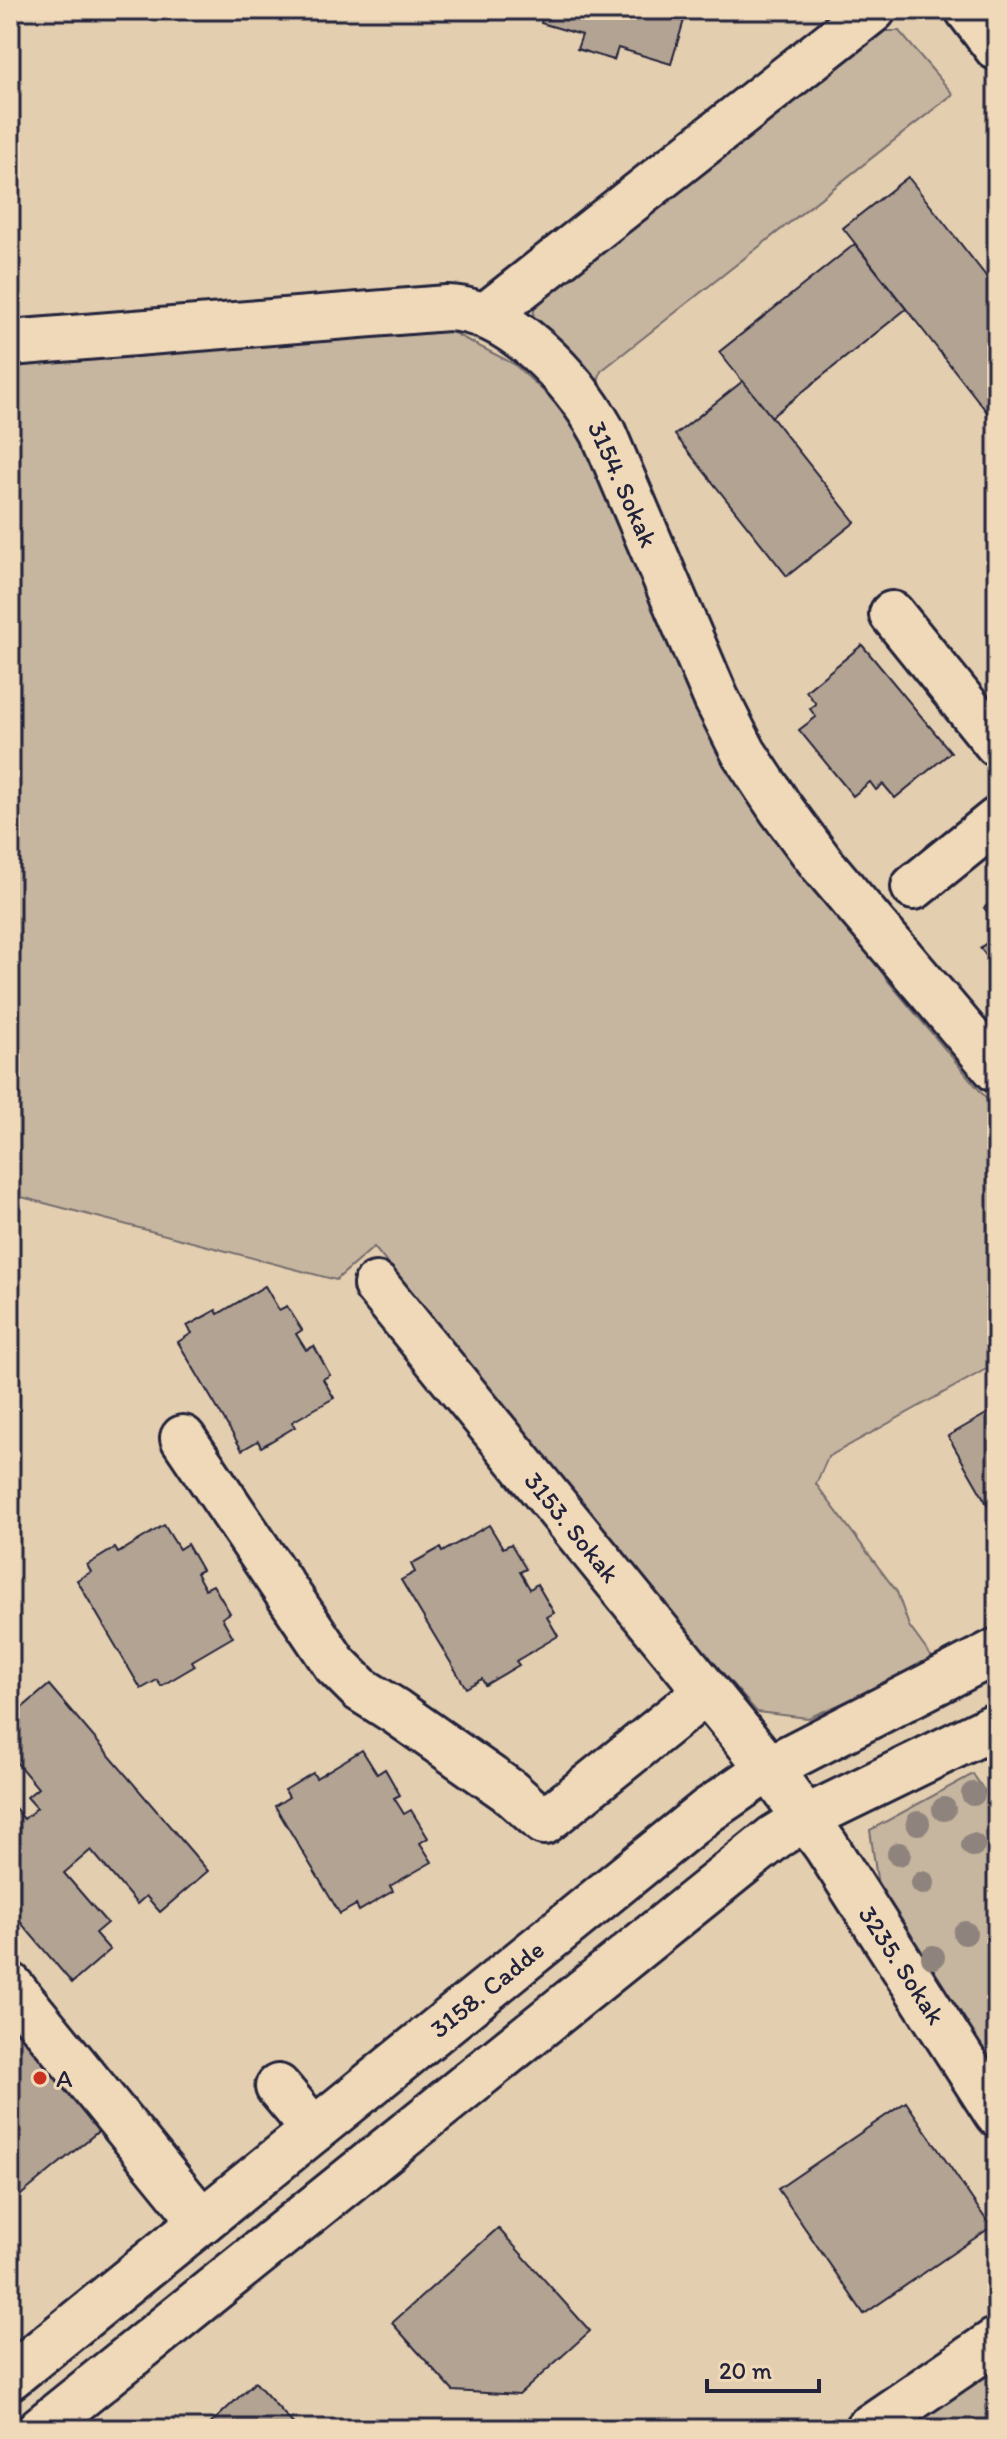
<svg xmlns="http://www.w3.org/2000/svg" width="1007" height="2439" viewBox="0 0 1007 2439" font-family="Itim,sans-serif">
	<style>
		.green { fill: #c6b59f; stroke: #746c6d; stroke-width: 2 }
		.building { fill: #b3a393; stroke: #22223b; stroke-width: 2 }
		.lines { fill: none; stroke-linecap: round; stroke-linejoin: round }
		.minor-casing { stroke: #22223b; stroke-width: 50 }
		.minor { stroke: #efd9b8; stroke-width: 44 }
		.tree { fill: #8f847d }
		.poi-dot { fill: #c8321e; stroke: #efd9b8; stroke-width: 3 }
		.labels { text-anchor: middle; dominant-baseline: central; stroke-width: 6; stroke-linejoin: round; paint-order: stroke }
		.street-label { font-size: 26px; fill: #22223b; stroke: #efd9b8 }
		.poi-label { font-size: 26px; fill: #22223b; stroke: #efd9b8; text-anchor: start }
	</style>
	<rect width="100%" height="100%" fill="#e3ceb0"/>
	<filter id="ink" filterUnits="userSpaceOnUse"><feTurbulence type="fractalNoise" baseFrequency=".0125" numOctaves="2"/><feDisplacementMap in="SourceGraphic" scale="16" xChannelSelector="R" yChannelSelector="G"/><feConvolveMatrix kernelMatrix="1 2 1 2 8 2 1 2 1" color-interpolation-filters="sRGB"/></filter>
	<g filter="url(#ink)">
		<g class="green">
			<path d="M883 31H899L953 94 601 371 595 391 533 317 536 299 846 51Z"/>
			<path d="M444 328 514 364 566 412 604 468 732 766 888 981 997 1111V1363L828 1457 816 1484 897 1592 909 1626 936 1663 808 1718 757 1712 665 1608 374 1247 336 1280 10 1194V365Z"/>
			<path d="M973 1774 997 1809V2096L880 1900 870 1830Z"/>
			<path d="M997 2358V2429H897Z"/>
		</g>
		<g class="building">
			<path d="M545 10H687L671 64 618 48 614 60 577 49 582 35 541 23Z"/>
			<path d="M908 177 997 290V419L994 421 843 228Z"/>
			<path d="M855 244 906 309 771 417 719 352Z"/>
			<path d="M743 381 855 522 787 576 675 435Z"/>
			<path d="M862 645 951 752 895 798 883 784 876 790 870 782 853 796 799 730 816 717 810 709 816 704 806 691Z"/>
			<path d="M997 897V969L980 948 997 935 990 927 996 923 984 908Z"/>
			<path d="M265 1286 279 1310 287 1306 302 1330 296 1334 306 1350 314 1346 330 1375 323 1379 334 1398 292 1422 295 1427 261 1447 258 1441 242 1450 178 1342 192 1333 187 1326 216 1310 218 1314Z"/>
			<path d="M997 1408V1508L991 1511 948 1436Z"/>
			<path d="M164 1525 179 1549 187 1544 202 1570 196 1573 205 1589 213 1585 230 1613 222 1618 233 1637 192 1661 195 1666 161 1686 157 1680 141 1689 77 1580 91 1572 87 1565 115 1548 118 1553Z"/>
			<path d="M489 1525 503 1548 511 1544 526 1569 520 1572 530 1589 537 1584 554 1613 547 1617 558 1636 516 1661 519 1665 485 1685 482 1679 466 1688 401 1580 415 1572 411 1564 440 1548 442 1552Z"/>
			<path d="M49 1685 208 1871 160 1912 146 1896 137 1904 91 1850 64 1873 107 1923 95 1933 110 1950 72 1983 10 1910V1812L15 1808 24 1819 37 1808 27 1797 38 1788 10 1755V1744L15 1739 10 1733V1718Z"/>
			<path d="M362 1750 377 1774 385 1769 400 1795 394 1798 404 1814 411 1810 428 1838 420 1843 432 1862 390 1886 393 1891 359 1911 356 1905 340 1914 275 1806 289 1797 285 1790 313 1773 316 1778Z"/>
			<path d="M23 2022 107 2124 10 2204V2033Z"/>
			<path d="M906 2102 991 2227 864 2314 778 2189Z"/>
			<path d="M498 2228 590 2331 519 2395 453 2391 392 2323Z"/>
			<path d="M255 2382 298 2429H205Z"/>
		</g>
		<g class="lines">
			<defs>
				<g id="minor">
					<path d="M968 10 997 48"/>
					<path d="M485 316 873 10"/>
					<path d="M10 343 447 308C512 310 573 379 603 432L716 698 744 753 781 809 822 864 997 1070"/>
					<path d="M892 614 997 744"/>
					<path d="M914 887 997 820"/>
					<path d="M376 1285 769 1768 826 1846 997 2114"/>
					<path d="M183 1438 335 1664 360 1689 395 1711 509 1791 544 1822 706 1692"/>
					<path d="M10 1985 202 2221"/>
					<path d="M278 2087 314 2130"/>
					<path d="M10 2377 707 1811 769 1768 997 1651"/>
					<path d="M40 2429 775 1837 806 1818 997 1725"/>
					<path d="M867 2429 997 2340"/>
				</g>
			</defs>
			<use href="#minor" class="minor-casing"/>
			<use href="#minor" class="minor"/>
		</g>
		<g class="tree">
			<circle cx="973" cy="1794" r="12"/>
			<circle cx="944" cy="1809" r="12"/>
			<circle cx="918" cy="1823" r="12"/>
			<circle cx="973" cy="1845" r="12"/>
			<circle cx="899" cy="1854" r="12"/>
			<circle cx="923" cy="1883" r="12"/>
			<circle cx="965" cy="1933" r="12"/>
			<circle cx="933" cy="1957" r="12"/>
		</g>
	</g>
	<circle class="poi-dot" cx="40" cy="2078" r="8"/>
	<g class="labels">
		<g class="street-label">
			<text transform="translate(623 484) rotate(66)">3154. Sokak</text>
			<text transform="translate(572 1527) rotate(51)">3153. Sokak</text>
			<text transform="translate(902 1965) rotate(57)">3235. Sokak</text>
			<text transform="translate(487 1989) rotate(-39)">3158. Cadde</text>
		</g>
		<g class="poi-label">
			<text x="56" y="2078">A</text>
		</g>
	</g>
	<rect width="1007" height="2439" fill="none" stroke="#efd9b8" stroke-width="40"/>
	<rect x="20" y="20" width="967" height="2399" fill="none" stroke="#22223b" stroke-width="3" filter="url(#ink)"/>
	<path d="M707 2379v12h112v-12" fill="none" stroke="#22223b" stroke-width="4"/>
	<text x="719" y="2379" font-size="24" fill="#22223b" stroke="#efd9b8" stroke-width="6" paint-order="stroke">20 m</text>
</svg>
